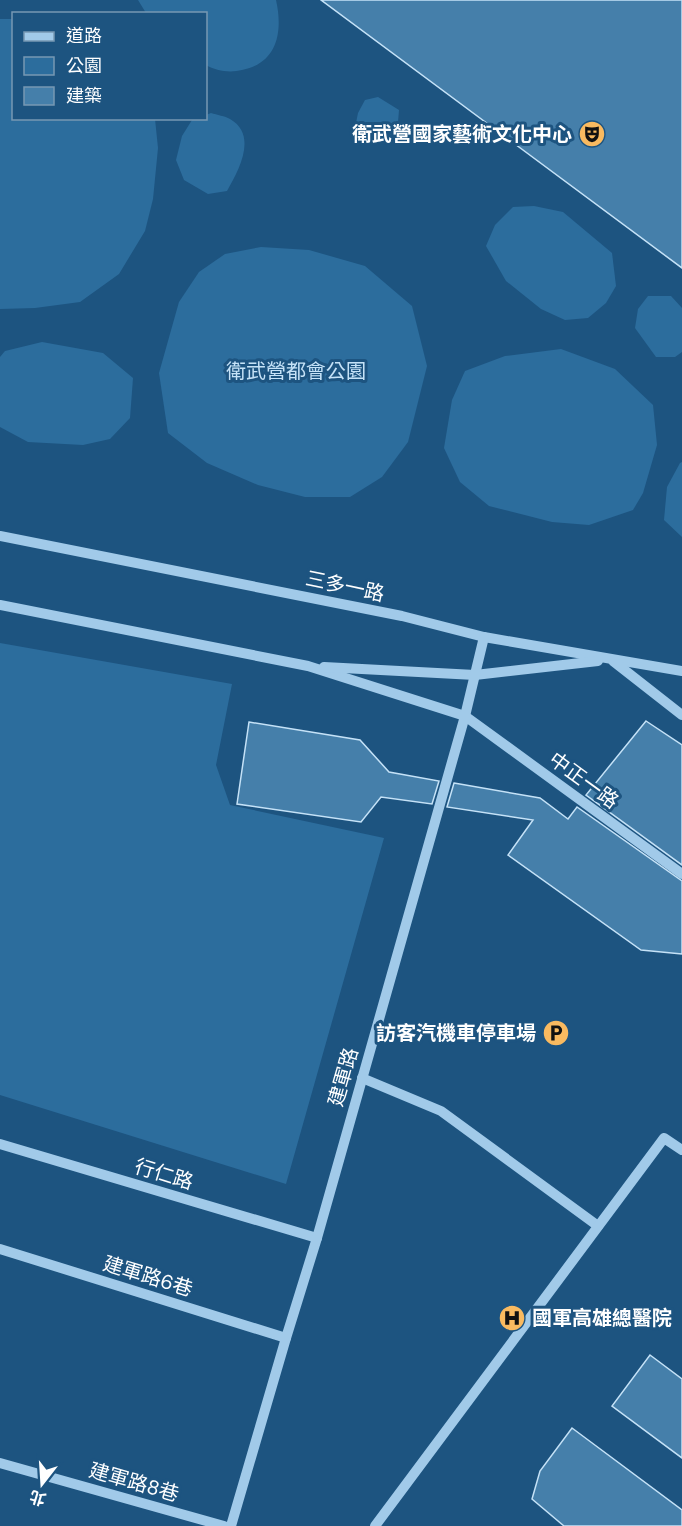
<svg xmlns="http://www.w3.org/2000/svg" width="682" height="1526" viewBox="0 0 682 1526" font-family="'DM Sans','Noto Sans TC',sans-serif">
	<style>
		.green { fill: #2c6d9d }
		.building { fill: #457faa; stroke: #c5e2f7; stroke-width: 1.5 }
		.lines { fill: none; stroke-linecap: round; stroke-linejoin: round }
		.minor { stroke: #a1cae9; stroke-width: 10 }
		.labels { text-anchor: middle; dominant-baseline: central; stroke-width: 6; stroke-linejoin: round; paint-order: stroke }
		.poi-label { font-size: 20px; font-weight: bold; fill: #fff; stroke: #1d5480; text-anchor: end }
		.park-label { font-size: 20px; fill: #c5e2f7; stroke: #1d5480 }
		.street-label { font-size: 20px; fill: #fff; stroke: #1d5480 }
	</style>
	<rect width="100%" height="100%" fill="#1d5480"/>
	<g class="green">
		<path d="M138 0H276C283 31 278 63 242 70 230 73 216 71 206 65V14L146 13Z"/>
		<path d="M0 19H13L14 118 155 119 158 148 153 199 145 231 119 274 80 302 35 308 0 309Z"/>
		<path d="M378 97 399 110 397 135 384 141 367 140 355 128 358 113 365 100Z"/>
		<path d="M211 113C217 115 225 116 230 119 258 135 239 170 227 191L208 194 184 180 176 160 182 136 192 120 206 118V115Z"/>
		<path d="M534 206 563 212 612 253 616 286 606 303 588 318 565 320 541 309 506 281 486 246 495 225 513 207Z"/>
		<path d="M261 247 309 250 365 266 412 306 427 366 408 442 382 477 350 497H305L258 485 207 463 168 433 159 373 179 302 199 272 225 254Z"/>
		<path d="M648 296H671L682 308V352L675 357H656L635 328 638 309Z"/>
		<path d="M42 342 103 353 133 378 130 418 110 439 83 445 28 442 0 427V357L5 351Z"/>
		<path d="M561 349 615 369 653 405 657 445 643 493 633 510 589 525 552 522 489 506 460 482 444 448 452 400 465 371 505 356Z"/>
		<path d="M682 462V537L664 520 667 487 680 463Z"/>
		<path d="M0 643 232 684 216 765 230 805 384 838 286 1184 0 1095Z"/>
	</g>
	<g class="building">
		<path d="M321 0H682V268Z"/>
		<path d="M646 721 682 745V865L586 795Z"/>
		<path d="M249 722 360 740 389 772 439 781 432 804 381 797 361 822 237 804Z"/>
		<path d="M454 783 540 798 568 819 577 807 682 881V954L641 950 508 855 533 820 447 807Z"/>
		<path d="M650 1355 682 1379V1458L612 1406Z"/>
		<path d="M572 1428 682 1510V1526H564L532 1499 540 1471Z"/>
	</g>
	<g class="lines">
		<g class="minor">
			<path d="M0 536 402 616 484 637 682 671"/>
			<path d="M0 605 308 666 465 716 682 874"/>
			<path d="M613 661 682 715"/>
			<path d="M324 667 475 675 598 661"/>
			<path d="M362 1078 441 1111 598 1226"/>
			<path d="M0 1144 317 1238"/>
			<path d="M0 1249 286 1338"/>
			<path d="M0 1463 224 1526"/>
			<path d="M231 1526 286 1338 317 1238 465 716 484 637"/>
			<path d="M375 1526 664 1138 682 1150"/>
		</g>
	</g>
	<defs>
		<symbol id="theatre-disc" viewBox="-11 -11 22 22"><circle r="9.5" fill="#f9ba60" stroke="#1d5480"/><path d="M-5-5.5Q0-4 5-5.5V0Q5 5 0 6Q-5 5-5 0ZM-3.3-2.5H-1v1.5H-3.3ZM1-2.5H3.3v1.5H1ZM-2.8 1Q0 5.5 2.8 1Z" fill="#111"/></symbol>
		<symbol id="parking-disc" viewBox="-11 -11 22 22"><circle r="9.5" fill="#f9ba60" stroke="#1d5480"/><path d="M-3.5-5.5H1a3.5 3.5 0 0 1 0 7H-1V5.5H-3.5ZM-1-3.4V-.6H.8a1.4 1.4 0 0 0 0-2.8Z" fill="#111"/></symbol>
		<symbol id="hospital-disc" viewBox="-11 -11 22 22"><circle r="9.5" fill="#f9ba60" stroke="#1d5480"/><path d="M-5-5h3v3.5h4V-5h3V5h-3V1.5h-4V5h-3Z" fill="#111"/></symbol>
	</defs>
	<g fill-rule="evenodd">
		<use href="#theatre-disc" x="577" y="119" width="30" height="30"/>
		<use href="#parking-disc" x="541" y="1018" width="30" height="30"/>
		<use href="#hospital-disc" x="497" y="1303" width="30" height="30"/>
	</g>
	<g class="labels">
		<g class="poi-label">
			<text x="572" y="134">衛武營國家藝術文化中心</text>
			<text x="536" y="1033">訪客汽機車停車場</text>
			<text x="532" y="1318" text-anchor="start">國軍高雄總醫院</text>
		</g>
		<g class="park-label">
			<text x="296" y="371">衛武營都會公園</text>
		</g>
		<g class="street-label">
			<text transform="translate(345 586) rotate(12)">三多一路</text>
			<text transform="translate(584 780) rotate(36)">中正一路</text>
			<text transform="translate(343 1077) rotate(-74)">建軍路</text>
			<text transform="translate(164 1174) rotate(17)">行仁路</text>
			<text transform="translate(148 1276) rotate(17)">建軍路6巷</text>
			<text transform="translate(134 1482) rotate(16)">建軍路8巷</text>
		</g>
	</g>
	<rect x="12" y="12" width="195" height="108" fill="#1d5480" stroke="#7798b3" stroke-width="1.5"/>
	<rect x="24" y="32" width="30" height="9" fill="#a1cae9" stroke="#7798b3" stroke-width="1.5"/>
	<text x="66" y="42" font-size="18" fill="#ffffff">道路</text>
	<rect x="24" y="57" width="30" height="18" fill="#2c6d9d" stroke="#7798b3" stroke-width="1.5"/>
	<text x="66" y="72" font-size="18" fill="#ffffff">公園</text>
	<rect x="24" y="87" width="30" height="18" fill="#457faa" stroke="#7798b3" stroke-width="1.5"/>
	<text x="66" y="102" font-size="18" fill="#ffffff">建築</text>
	<g transform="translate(42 1484) rotate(197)" stroke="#1d5480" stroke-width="4.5" paint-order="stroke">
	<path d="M0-4.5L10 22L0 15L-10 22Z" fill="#ffffff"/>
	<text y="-9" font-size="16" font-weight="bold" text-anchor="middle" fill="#ffffff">北</text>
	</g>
</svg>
